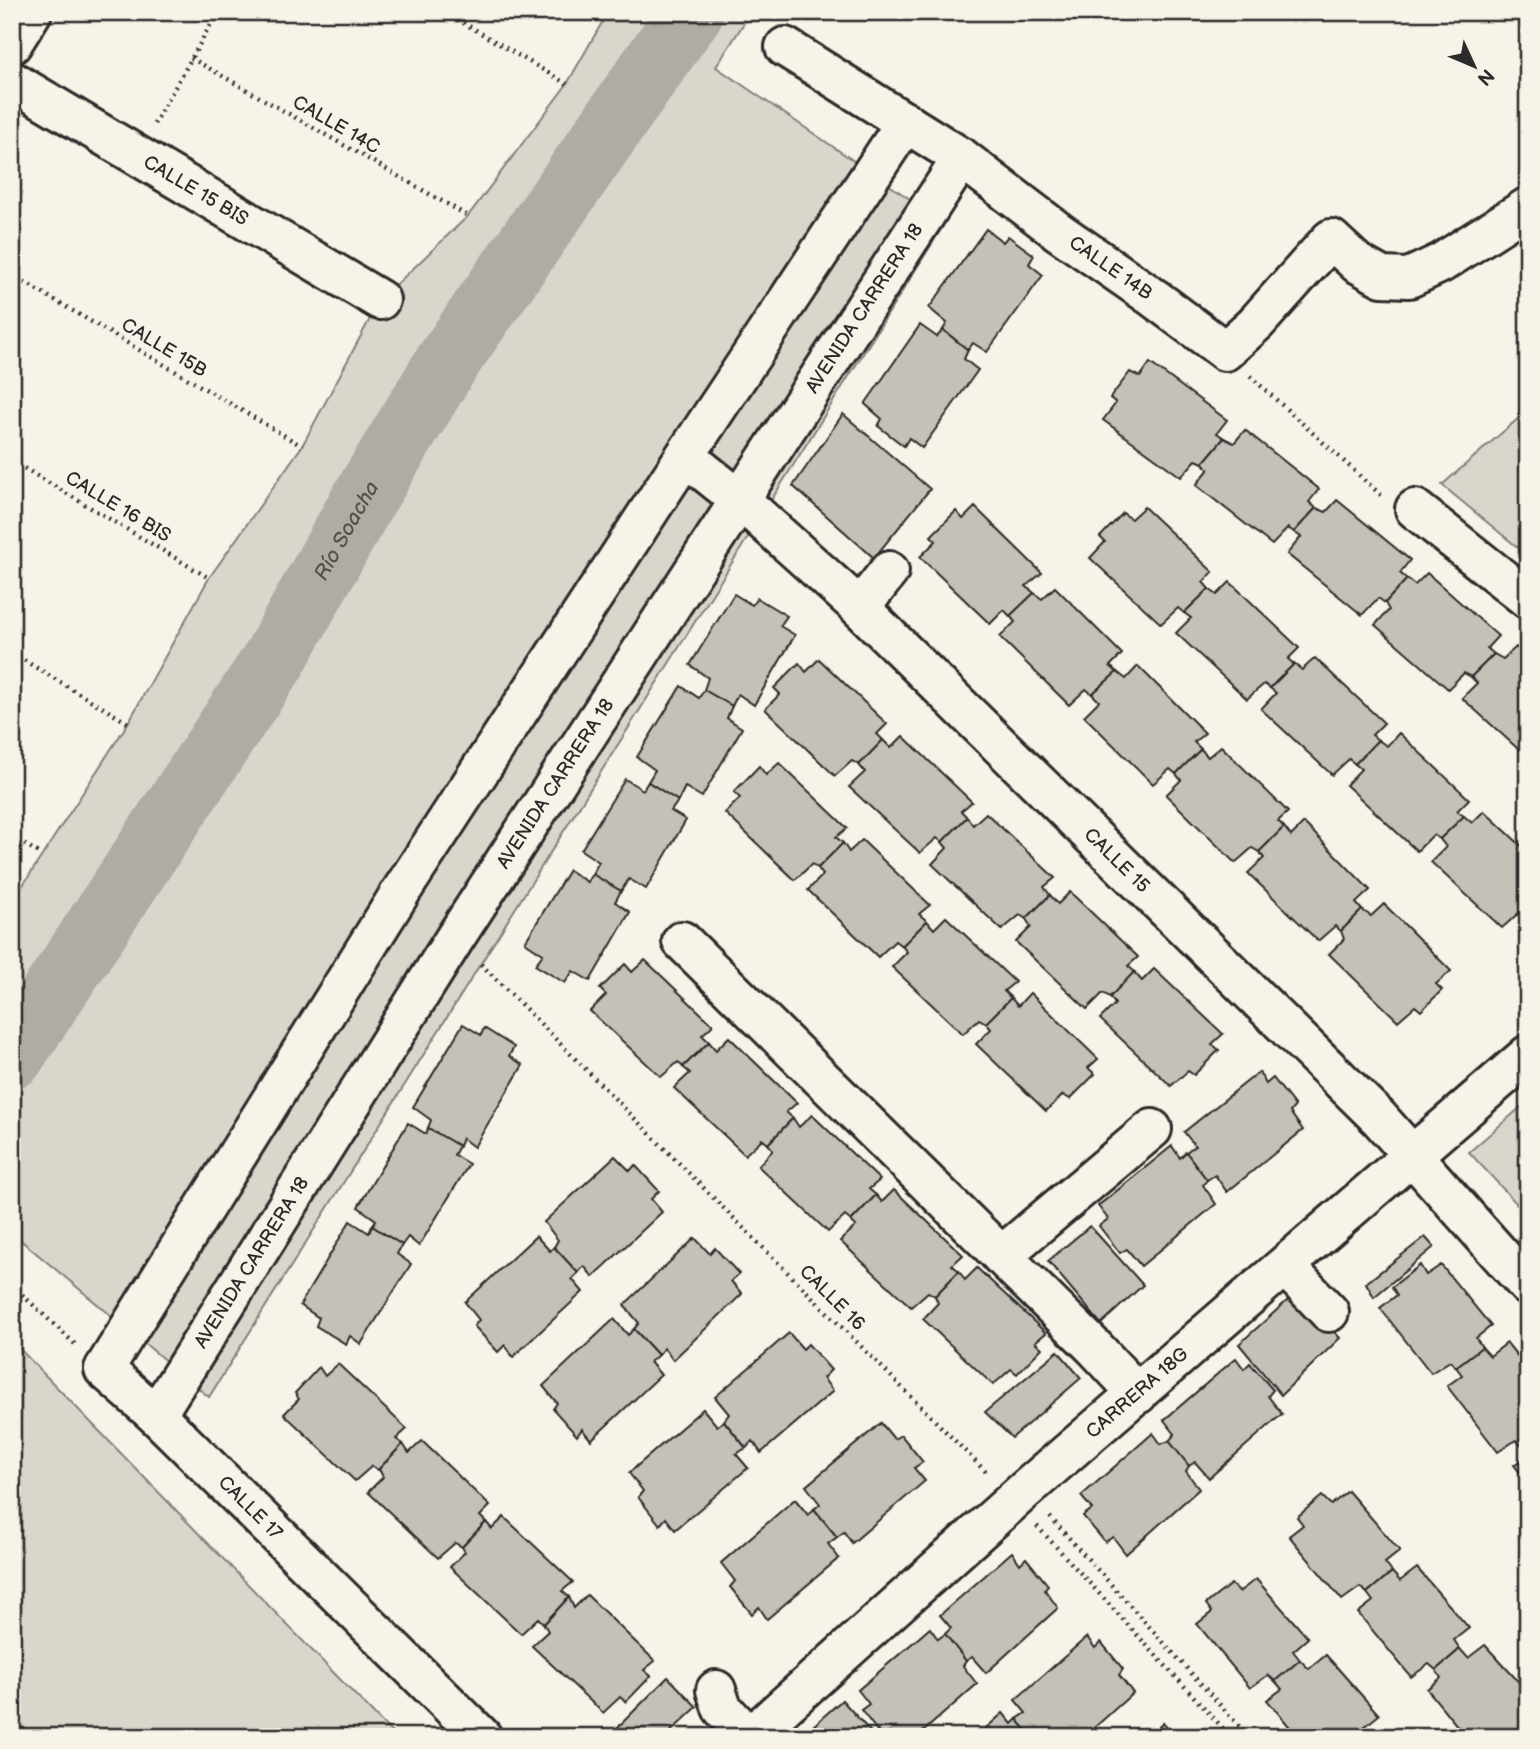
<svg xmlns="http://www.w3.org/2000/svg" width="1540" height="1749" viewBox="0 0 1540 1749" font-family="'Balsamiq Sans',sans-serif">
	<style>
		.green { fill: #dad6cc; stroke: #82807c; stroke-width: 2 }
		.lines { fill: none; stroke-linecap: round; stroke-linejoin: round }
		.river { stroke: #afaca4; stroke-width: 65 }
		.building { fill: #c4c1b9; stroke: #2b2b2b; stroke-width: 2 }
		.minor-casing { stroke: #2b2b2b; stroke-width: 44 }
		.path { stroke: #2b2b2b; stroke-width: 4.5; stroke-dasharray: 2 5; stroke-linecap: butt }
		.minor { stroke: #f7f3e8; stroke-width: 38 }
		.labels { text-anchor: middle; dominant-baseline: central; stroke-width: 5; stroke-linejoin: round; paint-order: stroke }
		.street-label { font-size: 19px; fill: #2b2b2b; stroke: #f7f3e8 }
		.water-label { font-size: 21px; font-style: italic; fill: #53524f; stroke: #f7f3e8 }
	</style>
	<rect width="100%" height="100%" fill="#f7f3e8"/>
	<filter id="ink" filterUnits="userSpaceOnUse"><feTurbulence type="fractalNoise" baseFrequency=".0143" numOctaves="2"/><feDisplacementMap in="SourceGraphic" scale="14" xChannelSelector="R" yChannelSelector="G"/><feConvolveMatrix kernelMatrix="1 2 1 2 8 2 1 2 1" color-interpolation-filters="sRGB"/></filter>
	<g filter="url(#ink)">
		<g class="green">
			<path d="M608 12H751L716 67 945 223 209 1397 12 1233V902L128 723 209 578 302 446 380 300 468 216 567 84Z"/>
			<path d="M1528 410V556L1442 485Z"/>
			<path d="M1528 1101V1216L1469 1152Z"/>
			<path d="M12 1341 396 1737H12Z"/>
		</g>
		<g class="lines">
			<path class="river" id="s1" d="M12 1056 274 660 362 502 448 361 691 12"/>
		</g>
		<g class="building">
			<path d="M986 229 1003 242 1008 236 1034 255 1029 264 1043 275 987 352 973 343 968 350 943 330 947 323 929 308Z"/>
			<path d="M920 325 937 337 943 330 968 350 964 359 978 370 922 448 909 438 904 446 878 426 882 419 865 404Z"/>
			<path d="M1150 363 1227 420 1217 433 1224 438 1203 463 1196 460 1181 477 1103 420 1116 403 1110 398 1130 372 1140 377Z"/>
			<path d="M843 414 930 489 874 558 793 486Z"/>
			<path d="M1245 430 1319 489 1309 502 1316 508 1294 532 1288 528 1272 545 1196 485 1209 469 1203 463 1224 438 1234 443Z"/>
			<path d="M1337 500 1410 560 1400 573 1407 579 1385 603 1378 598 1362 615 1287 554 1301 537 1294 532 1316 508 1326 512Z"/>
			<path d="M975 507 1042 573 1026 586 1034 593 1010 616 1004 610 990 624 920 557 936 541 931 536 956 511 963 519Z"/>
			<path d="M1144 507 1213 572 1203 582 1209 589 1184 613 1178 608 1161 624 1090 558 1105 542 1100 537 1123 513 1131 519Z"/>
			<path d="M1427 573 1498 636 1487 648 1494 654 1471 677 1464 673 1448 689 1375 625 1389 610 1385 603 1407 579 1415 585Z"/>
			<path d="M1230 582 1299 648 1288 659 1294 664 1270 688 1264 684 1247 699 1176 633 1191 618 1184 613 1209 589 1217 595Z"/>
			<path d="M1055 587 1122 654 1110 666 1117 672 1092 694 1086 689 1069 705 1000 637 1015 622 1010 616 1034 593 1042 599Z"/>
			<path d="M734 594 752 605 757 598 787 616 780 626 795 635 754 705 738 694 732 706 704 690 708 678 690 665Z"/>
			<path d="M1516 647 1528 658V758L1462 698 1477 683 1471 677 1494 654 1503 659Z"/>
			<path d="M1315 658 1384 723 1372 735 1378 740 1355 764 1349 759 1332 775 1261 709 1276 693 1270 688 1294 664 1302 670Z"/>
			<path d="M819 659 887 724 877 734 883 740 859 765 852 761 835 776 765 709 780 694 774 688 799 663 806 672Z"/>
			<path d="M1138 666 1205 733 1194 742 1201 749 1176 774 1170 769 1153 784 1084 716 1099 701 1092 694 1117 672 1126 679Z"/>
			<path d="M681 686 699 698 704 690 732 706 727 718 742 728 702 797 685 787 678 801 648 782 655 770 637 757Z"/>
			<path d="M1399 733 1469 799 1457 811 1464 816 1440 839 1433 835 1417 851 1346 785 1361 769 1355 764 1378 740 1387 746Z"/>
			<path d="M903 736 972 802 961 811 967 817 942 842 937 838 920 853 849 787 865 772 859 765 883 740 891 748Z"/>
			<path d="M1221 746 1288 812 1278 821 1284 827 1259 852 1252 848 1235 863 1166 795 1181 780 1176 774 1201 749 1208 757Z"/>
			<path d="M779 763 847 828 836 837 843 843 818 868 812 864 795 880 725 813 740 798 734 792 759 766 766 775Z"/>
			<path d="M625 779 643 790 648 782 678 801 671 811 686 820 646 889 629 879 621 891 592 874 599 862 581 850Z"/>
			<path d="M1484 811 1528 852V914L1525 917 1519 913 1502 928 1431 862 1446 847 1440 839 1464 816 1472 823Z"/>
			<path d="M986 813 1055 878 1044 887 1050 895 1026 919 1020 915 1002 930 932 864 947 848 942 842 967 817 973 825Z"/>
			<path d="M1304 823 1370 890 1356 903 1362 910 1341 931 1335 926 1318 941 1248 873 1264 858 1259 852 1284 827 1291 836Z"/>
			<path d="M862 840 930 905 919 914 927 921 902 946 895 941 878 957 808 890 823 875 818 868 843 843 849 852Z"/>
			<path d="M569 870 587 882 592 874 621 891 615 902 630 912 590 981 573 971 565 983 535 965 543 954 525 942Z"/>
			<path d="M1070 892 1138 957 1128 966 1135 972 1110 997 1103 993 1087 1009 1016 942 1031 927 1026 919 1050 895 1058 904Z"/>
			<path d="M1384 904 1451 971 1436 984 1442 990 1421 1011 1415 1006 1398 1021 1329 954 1344 939 1341 931 1362 910 1371 916Z"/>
			<path d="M946 917 1015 982 1004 991 1011 998 986 1023 979 1019 963 1034 892 967 907 952 902 946 927 921 934 929Z"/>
			<path d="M645 960 713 1025 702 1035 709 1042 683 1067 678 1062 661 1077 590 1011 606 995 600 989 625 964 632 972Z"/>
			<path d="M1154 969 1223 1034 1212 1044 1219 1050 1194 1075 1188 1071 1171 1086 1100 1019 1115 1004 1110 997 1134 972 1142 981Z"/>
			<path d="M1030 993 1098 1059 1088 1068 1095 1074 1070 1099 1063 1095 1046 1111 976 1044 991 1029 986 1023 1011 998 1018 1006Z"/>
			<path d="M463 1024 481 1035 484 1028 514 1047 509 1056 523 1065 474 1147 462 1138 459 1146 428 1128 431 1120 413 1107Z"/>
			<path d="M729 1037 797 1103 786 1112 793 1118 768 1144 762 1139 745 1155 674 1088 690 1073 683 1067 709 1042 716 1050Z"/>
			<path d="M1259 1072 1266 1084 1273 1078 1295 1106 1290 1112 1303 1130 1227 1192 1215 1175 1207 1180 1186 1152 1195 1146 1184 1132Z"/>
			<path d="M812 1115 880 1180 869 1189 876 1195 851 1221 845 1216 828 1232 758 1166 773 1150 768 1144 793 1118 799 1127Z"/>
			<path d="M408 1123 426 1134 428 1128 459 1146 454 1155 469 1164 419 1246 408 1237 402 1245 372 1226 376 1220 358 1207Z"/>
			<path d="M1172 1146 1180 1158 1186 1152 1207 1180 1203 1185 1216 1204 1141 1266 1127 1249 1120 1253 1099 1226 1108 1219 1098 1206Z"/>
			<path d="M615 1156 630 1171 635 1165 659 1191 651 1199 662 1212 593 1277 584 1266 578 1273 554 1247 558 1240 544 1222Z"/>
			<path d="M894 1190 963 1255 952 1265 959 1271 935 1296 928 1292 911 1307 840 1241 856 1226 851 1221 876 1195 882 1202Z"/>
			<path d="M350 1221 369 1233 372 1226 402 1245 397 1254 411 1264 361 1344 350 1336 346 1344 316 1326 319 1318 300 1305Z"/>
			<path d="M1090 1226 1143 1285 1101 1324 1048 1261Z"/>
			<path d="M536 1236 550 1251 554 1247 578 1273 572 1279 583 1292 513 1357 505 1345 498 1352 474 1326 479 1320 465 1302Z"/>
			<path d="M1425 1237 1434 1247 1374 1297 1366 1283Z"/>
			<path d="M695 1238 710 1254 715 1248 739 1274 731 1281 742 1294 673 1360 664 1348 658 1355 634 1329 639 1323 624 1305Z"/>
			<path d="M1420 1265 1426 1275 1441 1265 1491 1326 1476 1338 1482 1347 1456 1367 1450 1361 1431 1373 1380 1308 1397 1295 1392 1287Z"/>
			<path d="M977 1268 1046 1333 1035 1342 1042 1348 1017 1374 1011 1369 993 1385 923 1319 938 1303 935 1296 959 1271 965 1280Z"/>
			<path d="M1297 1292 1340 1338 1281 1395 1239 1344Z"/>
			<path d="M614 1319 628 1335 634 1329 658 1355 650 1362 661 1375 591 1440 582 1429 577 1436 553 1409 557 1403 543 1386Z"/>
			<path d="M789 1333 803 1349 808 1344 831 1370 823 1378 833 1391 761 1453 753 1441 746 1448 724 1421 729 1414 715 1397Z"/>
			<path d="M1507 1343 1528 1369V1441L1522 1446 1516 1440 1498 1452 1447 1386 1462 1375 1456 1367 1482 1347 1490 1356Z"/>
			<path d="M1058 1351 1081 1378 1012 1438 985 1412Z"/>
			<path d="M1236 1358 1244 1369 1250 1363 1273 1390 1268 1396 1282 1414 1209 1478 1195 1462 1189 1466 1169 1441 1175 1434 1164 1420Z"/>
			<path d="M338 1364 407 1429 396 1439 403 1444 378 1470 372 1466 355 1481 284 1414 299 1399 295 1393 319 1367 325 1376Z"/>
			<path d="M703 1409 717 1426 724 1421 746 1448 736 1454 748 1468 675 1530 666 1518 660 1525 638 1497 643 1491 629 1473Z"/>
			<path d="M881 1423 894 1439 901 1435 923 1462 914 1468 925 1481 852 1543 844 1532 837 1537 814 1509 820 1504 806 1486Z"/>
			<path d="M1153 1433 1161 1444 1169 1441 1189 1466 1186 1471 1199 1489 1126 1554 1113 1537 1105 1542 1083 1516 1092 1509 1081 1496Z"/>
			<path d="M422 1441 490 1506 480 1516 486 1522 462 1547 455 1543 438 1558 368 1492 383 1477 379 1469 403 1444 409 1453Z"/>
			<path d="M1528 1455V1483L1514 1465Z"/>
			<path d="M1348 1491 1400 1551 1385 1563 1392 1572 1367 1593 1360 1587 1342 1600 1289 1536 1303 1525 1297 1517 1322 1496 1331 1505Z"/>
			<path d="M795 1499 808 1515 814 1509 837 1537 828 1544 839 1558 767 1619 759 1607 752 1614 730 1587 735 1581 721 1563Z"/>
			<path d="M504 1517 573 1582 562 1591 569 1597 544 1624 538 1618 521 1634 450 1567 465 1552 462 1547 486 1522 492 1529Z"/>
			<path d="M1012 1552 1020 1564 1026 1558 1048 1585 1045 1590 1058 1608 986 1673 972 1657 966 1661 945 1634 951 1628 940 1615Z"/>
			<path d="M1417 1568 1469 1628 1454 1640 1460 1649 1436 1670 1429 1664 1411 1677 1358 1613 1373 1601 1367 1593 1392 1572 1400 1581Z"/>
			<path d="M1256 1579 1308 1638 1293 1651 1300 1660 1275 1681 1268 1675 1250 1688 1197 1624 1212 1612 1206 1604 1231 1584 1239 1592Z"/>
			<path d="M587 1595 655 1661 644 1670 651 1676 626 1702 620 1697 603 1713 532 1646 548 1631 544 1624 569 1597 574 1608Z"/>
			<path d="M930 1628 938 1639 945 1634 966 1661 963 1666 977 1684 917 1737H893L890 1732 882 1737 861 1710 869 1704 858 1690Z"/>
			<path d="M1087 1637 1095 1648 1101 1642 1123 1669 1119 1675 1133 1693 1084 1737H1032L1017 1719 1026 1713 1015 1700Z"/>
			<path d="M1485 1645 1528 1692V1713L1523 1716 1528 1727 1516 1737H1466L1427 1689 1441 1678 1436 1670 1460 1649 1468 1658Z"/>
			<path d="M1326 1655 1379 1715 1364 1727 1370 1737H1298L1267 1700 1282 1689 1275 1681 1300 1660 1309 1669Z"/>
			<path d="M668 1677 697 1707 665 1737H608Z"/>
			<path d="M842 1700 875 1737H801Z"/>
			<path d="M1003 1713 1012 1724 1017 1719 1032 1737H976Z"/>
			<path d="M1163 1723 1172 1734 1178 1729 1184 1737H1148Z"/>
			<path d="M1528 1727V1737H1516Z"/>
		</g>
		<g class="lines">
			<defs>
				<g id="minor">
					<path d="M12 44 32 12"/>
					<path id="s2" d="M785 47 962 158 1059 232 1154 298 1225 351 1256 323 1331 239 1357 263 1382 277 1409 278 1441 263 1528 207"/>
					<path id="s3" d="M12 81 380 300"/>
					<path id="s4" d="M685 456 740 500 860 608 1379 1118 1528 1286"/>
					<path d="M1415 509 1528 599"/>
					<path d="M860 608 889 571"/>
					<path d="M682 941 1095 1348 1138 1394"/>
					<path d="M1001 1256 1152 1129"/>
					<path d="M1286 1267 1329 1312"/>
					<path id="s5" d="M156 1415 455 938 962 158"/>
					<path d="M716 1690 722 1708 749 1737"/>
					<path d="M482 1737 156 1415 104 1369 402 890 685 456 906 122"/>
					<path id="s6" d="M750 1737 1025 1490 1528 1055"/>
				</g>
			</defs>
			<use href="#minor" class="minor-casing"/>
			<g class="path">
				<path d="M445 12 567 84"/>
				<path d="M191 58 468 216"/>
				<path d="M154 124 218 12"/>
				<path d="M12 275 302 446"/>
				<path d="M1250 376 1381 495"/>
				<path d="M12 461 209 578"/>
				<path d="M12 469 16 463"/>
				<path d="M12 653 128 723"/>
				<path d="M12 837 41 854"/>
				<path d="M481 964 988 1474"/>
				<path d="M12 1285 77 1346"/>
				<path d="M1050 1517 1249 1737"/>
				<path d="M1037 1526 1231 1737"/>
			</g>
			<use href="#minor" class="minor"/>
		</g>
	</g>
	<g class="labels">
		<g class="street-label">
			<text transform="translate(336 125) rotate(30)">CALLE 14C</text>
			<text stroke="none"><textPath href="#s3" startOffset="214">CALLE 15 BIS</textPath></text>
			<text stroke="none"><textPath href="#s2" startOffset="394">CALLE 14B</textPath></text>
			<text stroke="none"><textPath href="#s5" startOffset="1314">AVENIDA CARRERA 18</textPath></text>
			<text transform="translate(164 348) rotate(31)">CALLE 15B</text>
			<text transform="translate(118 507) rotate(31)">CALLE 16 BIS</text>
			<text stroke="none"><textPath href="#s5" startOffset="747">AVENIDA CARRERA 18</textPath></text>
			<text stroke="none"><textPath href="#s4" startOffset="592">CALLE 15</textPath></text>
			<text stroke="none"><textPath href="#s5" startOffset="180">AVENIDA CARRERA 18</textPath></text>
			<text transform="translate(832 1298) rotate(45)">CALLE 16</text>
			<text stroke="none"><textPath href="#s6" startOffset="518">CARRERA 18G</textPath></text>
			<text transform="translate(250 1508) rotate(45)">CALLE 17</text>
		</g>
		<g class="water-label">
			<text stroke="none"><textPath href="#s1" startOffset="623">Río Soacha</textPath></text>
		</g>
	</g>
	<rect width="1540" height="1749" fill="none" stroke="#f7f3e8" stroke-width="42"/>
	<rect x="21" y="21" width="1498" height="1707" fill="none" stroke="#2b2b2b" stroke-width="2.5" filter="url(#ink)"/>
	<g transform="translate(1474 66) rotate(134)" stroke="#f7f3e8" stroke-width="5" paint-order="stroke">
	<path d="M0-5L12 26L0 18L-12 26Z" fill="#2b2b2b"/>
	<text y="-10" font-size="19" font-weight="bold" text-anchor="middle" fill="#2b2b2b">N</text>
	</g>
</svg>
